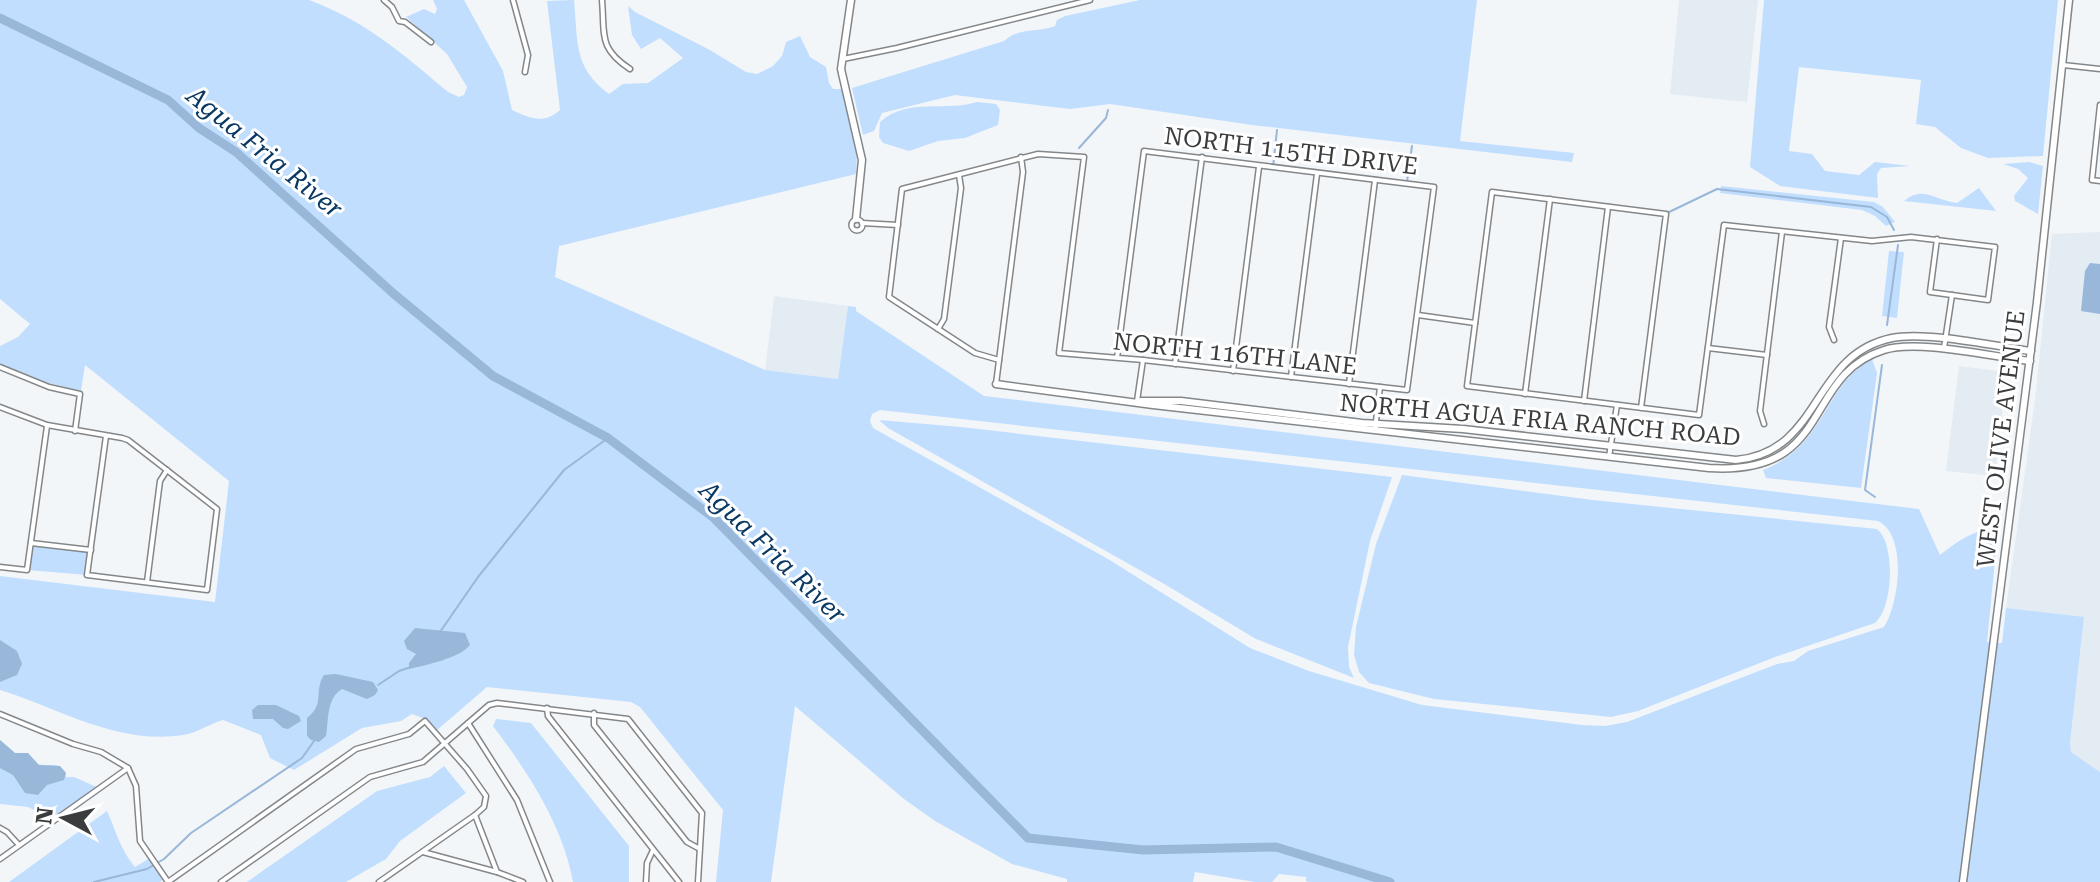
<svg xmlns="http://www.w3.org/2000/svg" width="2100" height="882" viewBox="0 0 2100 882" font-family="'Roboto Serif',serif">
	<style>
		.built { fill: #e3ebf3 }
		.green { fill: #c1defe; fill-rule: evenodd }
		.water { fill: #98b7d9 }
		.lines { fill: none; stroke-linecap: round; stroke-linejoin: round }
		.stream { stroke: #98b7d9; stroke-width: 2 }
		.river { stroke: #98b7d9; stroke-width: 9 }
		.street-casing { stroke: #848789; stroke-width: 7 }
		.secondary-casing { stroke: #848789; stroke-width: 9 }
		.street { stroke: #fff; stroke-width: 4 }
		.secondary { stroke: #fff; stroke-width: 6 }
		.labels { text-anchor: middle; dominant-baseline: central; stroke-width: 6; stroke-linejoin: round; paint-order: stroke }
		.street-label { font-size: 24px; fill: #3b3c3d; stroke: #fff }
		.water-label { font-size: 26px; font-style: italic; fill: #093863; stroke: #fff }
	</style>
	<rect width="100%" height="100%" fill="#f3f6f9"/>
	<g class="built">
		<path d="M1679 0H1758L1747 102 1670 94Z"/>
		<path d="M2100 232V772L2071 752 2070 743 2084 618 2006 608 2035 400 2052 234Z"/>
		<path d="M774 296 848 306 838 379 765 370Z"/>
		<path d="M1959 366 2007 372 1995 476 1946 471Z"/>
	</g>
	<g class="green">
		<path d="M0 0H309C364 20 403 54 448 92L459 97 464 95 467 87 447 54 406 17 424 9 435 14 437 9 433 0H464L503 71 512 110C529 118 544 125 560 110L547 1 574 0C578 42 573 67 609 94L623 84 648 83 683 58 660 38 641 49 632 35 628 6 635 12 710 50 746 72 757 74 773 66 782 56 786 42 800 36 810 57 826 67 829 83 833 89H842L857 152 856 174 559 246 555 277 765 370 838 379 848 306 856 307V311L984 396 1919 509 1940 555C1957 542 1976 527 1998 530L1987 642 2002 643 2006 608 2084 617 2070 743 2071 752 2100 772V882H1309L1306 881V877L1279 874 1272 882H1255L1195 872 1193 882H1067V879L1012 864 935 821 904 799 795 706 771 882H716L723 810 640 707 631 702 487 687 436 731 428 720 412 714 401 721 362 728 294 770 270 758 261 735 223 720C209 724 197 733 183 735 117 745 61 709 0 690V576L215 602 229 481 85 365 81 391 45 382 0 364V346L18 337 30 324 0 299ZM880 410 1878 521C1908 536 1899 604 1884 627L1808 651 1794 661 1777 664 1627 722 1605 726 1582 725 1422 705 1309 671 1250 648 1108 559 873 428 870 421 872 414Z"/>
		<path d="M1140 0H1477L1460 141 1574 153 1572 162 1252 125 1110 104 1070 109 955 95 882 113 874 131 863 135 852 88 1004 41C1019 27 1037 33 1055 26L1057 20 1065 16Z"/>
		<path d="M1764 0H2058L2043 156 1988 158 1961 148 1935 127 1916 124 1921 80 1799 67 1789 151 1812 154 1825 171 1859 175 1875 162 1910 166 1881 168 1877 174 1878 198 1780 186 1750 167Z"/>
		<path d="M977 102 996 104 1000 110 998 125 965 138 938 141 909 151 883 143 879 137 880 122C908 97 946 112 977 102Z"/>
		<path d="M2029 162 2043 166 2038 214 2015 201 2014 196 2028 178 2018 169 2003 164Z"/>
		<path d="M1721 186 1874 202 1883 207 1895 222 1886 226 1875 216 1862 210 1720 193Z"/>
		<path d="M1979 188 1996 211 1904 201C1924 185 1934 200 1957 203Z"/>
		<path d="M1889 251 1904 252 1897 318 1882 316Z"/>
		<path d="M1872 359 1877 373 1861 488 1766 478 1763 470C1827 445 1823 385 1872 359Z"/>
		<path d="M879 420 961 427 1392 477 1370 541 1348 647 1349 667 1354 678 1256 639 1166 585 888 428Z"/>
		<path d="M1402 475 1593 500 1877 529C1896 544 1893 608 1875 623L1775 657 1638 711 1611 717 1434 699 1369 683 1359 672 1354 655 1356 627 1376 544Z"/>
		<path d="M31 543 91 550 87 575 27 570Z"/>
		<path d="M496 719 531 723 629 846V882H573C563 825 527 771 493 726Z"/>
		<path d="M0 740 15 753H28L37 764C49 767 63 760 66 777H74L99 788 54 820 28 807 0 804Z"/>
		<path d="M444 766 466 793 400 841 386 859 346 882H247L377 791 430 777Z"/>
		<path d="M107 811C117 833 119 847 135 867L150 858 165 878 160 882H9Z"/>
	</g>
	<g class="water">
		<path d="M2090 263 2100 264V314L2081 311 2085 271Z"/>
		<path d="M415 628 465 633 470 645C460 658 426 665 409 669V663L416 654 407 649 404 641Z"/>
		<path d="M0 640 17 651 22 664 17 675 0 682Z"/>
		<path d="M336 674 373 682 378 690 375 695 367 699 342 689C326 699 329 719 326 736L319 742 311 740 307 736V718C326 703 313 692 324 675Z"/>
		<path d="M258 705H276L299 716 301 721 288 729 283 728 273 719H253L252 710Z"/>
		<path d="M0 740 15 753H28L39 765 60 766 66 773 64 780 47 785 38 795 25 793 13 775 0 768Z"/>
	</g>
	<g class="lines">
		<g class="stream">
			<path d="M1079 148 1106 118 1108 110"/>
			<path d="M1273 167 1277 130"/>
			<path d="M1407 182 1412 146"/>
			<path d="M1667 213 1717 189 1871 207 1887 217 1894 230"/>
			<path d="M1887 325 1898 245"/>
			<path d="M1875 497 1865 490 1882 365"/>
			<path d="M440 632 478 577 564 470 608 438"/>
			<path d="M378 685 399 671 411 667"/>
			<path d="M94 882 147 869 164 859 191 833 302 758 314 741"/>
		</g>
		<path class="river" d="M0 18 168 100 199 128 236 152 394 294 493 376 608 438 714 518 1028 838 1143 850 1276 847 1390 882"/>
		<defs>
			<g id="street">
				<path d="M384 0 392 7 399 21 405 22 431 42"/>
				<path d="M513 0 528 55 525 72"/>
				<path d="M602 0C605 35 598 48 630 69"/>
				<path d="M843 59 897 48 1090 0"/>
				<path d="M2063 65 2100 69"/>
				<path d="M2100 105 2092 180 2100 181"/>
				<circle cx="857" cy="225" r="5.5"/>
				<path d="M862 223 898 225"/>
				<path d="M1418 315 1475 323"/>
				<path d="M938 329 944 319 961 188 959 175"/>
				<path d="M1834 340 1829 327 1841 238"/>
				<path d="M1708 348 1767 355"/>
				<path d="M1944 348 1952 295"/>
				<path d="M999 360 975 353 889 297 902 189 1038 154 1084 157 1059 353 1143 360 1407 390 1434 187 1144 151 1117 358"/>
				<path d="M1175 364 1202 157"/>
				<path d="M0 367 49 387 80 394 75 431"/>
				<path d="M1233 371 1259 167"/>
				<path d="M1291 377 1317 174"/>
				<path d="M996 384 1023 172 1021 157"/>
				<path d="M1349 384 1375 180"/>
				<path d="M1525 394 1550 199"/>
				<path d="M1137 401 1143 360"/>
				<path d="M1584 401 1608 207"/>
				<path d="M0 407 47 425 122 438 128 440 217 509 207 590 87 575 106 436"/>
				<path d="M1641 408 1666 214 1492 192 1467 386 1699 415 1724 225 1872 241 1911 237 1995 247 1988 300 1930 292 1937 239"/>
				<path d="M1764 424 1760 411 1782 232"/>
				<path d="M1375 430 1380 387"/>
				<path d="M1609 457 1617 405"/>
				<path d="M31 543 91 550"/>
				<path d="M0 567 27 570 47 426"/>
				<path d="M147 582 160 481 167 470"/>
				<path d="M547 708 548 716 679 882"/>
				<path d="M594 713V725L687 842 698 848"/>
				<path d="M0 714 73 744 101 752 128 768 136 786 140 841 168 882"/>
				<path d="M468 723 517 800 550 882"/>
				<path d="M0 828 7 832 19 845"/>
				<path d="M423 852 497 872"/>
				<path d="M0 859 128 768"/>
				<path d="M168 882 356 749 409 734 425 721 467 769 486 796 484 807 475 815 497 872 523 882"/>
				<path d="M221 882 370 777 423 762 489 705 497 703 628 719 702 813 698 882"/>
				<path d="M379 882 475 815"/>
				<path d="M646 882 647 863 653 850"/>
			</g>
			<g id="secondary">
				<path d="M851 0 841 69 862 160 856 219"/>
				<path d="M996 384 1153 405 1709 468C1835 476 1801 376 1884 350 1917 339 1993 357 2030 361"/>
				<path d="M1141 401H1181L1362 423 1463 429 1736 460C1823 452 1810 355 1892 338 1925 331 1995 346 2031 351"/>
				<path d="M1963 882 2037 302 2069 0"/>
			</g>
		</defs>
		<use href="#street" class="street-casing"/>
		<use href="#secondary" class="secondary-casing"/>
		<use href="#street" class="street"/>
		<use href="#secondary" class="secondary"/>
	</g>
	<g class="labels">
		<g class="street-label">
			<text transform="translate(1291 151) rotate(7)">NORTH 115TH DRIVE</text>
			<text transform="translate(1235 354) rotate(6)">NORTH 116TH LANE</text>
			<text transform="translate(1540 420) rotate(5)">NORTH AGUA FRIA RANCH ROAD</text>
			<text transform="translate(2001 439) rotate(-83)">WEST OLIVE AVENUE</text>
		</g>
		<g class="water-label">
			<text transform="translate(265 152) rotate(39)">Agua Fria River</text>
			<text transform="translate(773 552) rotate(44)">Agua Fria River</text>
		</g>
	</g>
	<g transform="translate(64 818) rotate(277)" stroke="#ffffff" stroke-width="6" paint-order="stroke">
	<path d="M0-6L14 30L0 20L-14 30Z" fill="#3b3c3d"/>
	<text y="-12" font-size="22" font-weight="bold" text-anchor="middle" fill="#3b3c3d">N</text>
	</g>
</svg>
